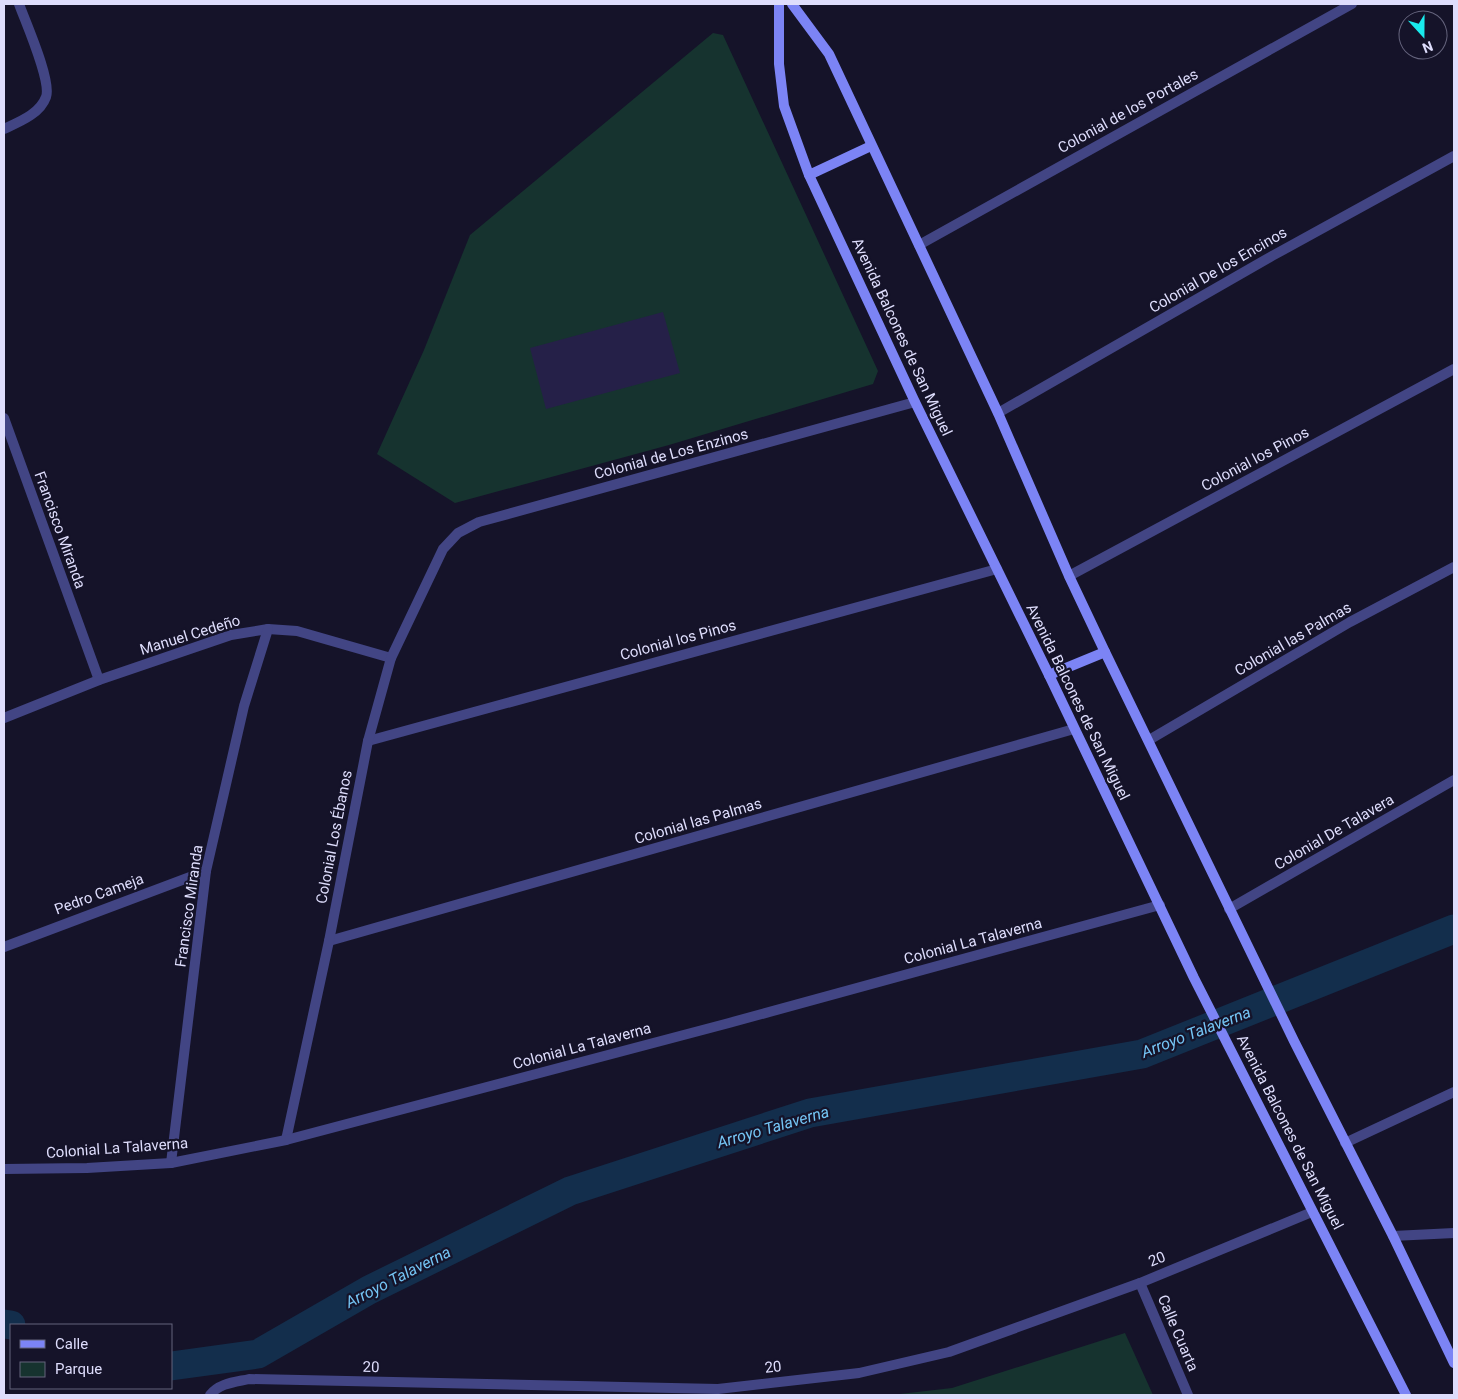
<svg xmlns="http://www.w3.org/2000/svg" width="1458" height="1399" viewBox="0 0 1458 1399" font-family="Roboto,sans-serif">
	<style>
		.green { fill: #16332f }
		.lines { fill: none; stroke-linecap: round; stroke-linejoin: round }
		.canal { stroke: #132e4c; stroke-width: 29 }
		.building { fill: #252048 }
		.street { stroke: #424584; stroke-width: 10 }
		.secondary { stroke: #7c84f5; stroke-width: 10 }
		.labels { text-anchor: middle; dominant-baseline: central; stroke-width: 4.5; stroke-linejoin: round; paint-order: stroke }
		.street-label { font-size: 15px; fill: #deddfc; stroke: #151329 }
		.water-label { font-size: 16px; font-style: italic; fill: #74c4f4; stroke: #151329 }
	</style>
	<rect width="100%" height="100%" fill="#151329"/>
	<g class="green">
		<path d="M713 33 723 35 878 371 873 384 669 445 455 503 377 454 424 350 470 235Z"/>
		<path d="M1125 1333 1153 1395H891L952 1388Z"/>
	</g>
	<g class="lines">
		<g class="canal">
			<path d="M4 1324 11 1325"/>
			<path d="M171 1366 258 1354 369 1290 570 1191 810 1113 1142 1054 1454 929"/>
		</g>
	</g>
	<path class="building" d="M663 312 680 373 546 409 530 348Z"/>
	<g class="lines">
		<g class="street">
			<path d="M4 129C19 122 40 114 46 97 52 81 25 21 19 4"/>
			<path d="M919 245 1352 4"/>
			<path d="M998 413 1272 256 1454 156"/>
			<path d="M4 418 99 680"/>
			<path d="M1069 576 1454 369"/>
			<path d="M4 718 99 680 231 635 268 629 297 631 391 658"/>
			<path d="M1149 740 1350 622 1454 567"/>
			<path d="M368 741 997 569"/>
			<path d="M1229 909 1454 780"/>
			<path d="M329 941 1074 729"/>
			<path d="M4 947 206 871"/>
			<path d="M286 1140 329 941 368 741 391 658 443 549 458 533 479 522 915 402"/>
			<path d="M1345 1143 1454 1092"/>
			<path d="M171 1163 206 871 244 706 268 629"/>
			<path d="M4 1169 87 1168 171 1163 286 1140 729 1023 1160 905"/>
			<path d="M1393 1236 1454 1233"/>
			<path d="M1140 1283 1188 1395"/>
			<path d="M210 1395C219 1383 236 1382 249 1379L718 1389 859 1373 949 1352 1140 1283 1312 1212"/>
		</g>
		<g class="secondary">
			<path d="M779 4V64L784 106 809 175 915 402 1049 675 1194 978 1406 1395"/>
			<path d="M792 4 829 54 998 413 1069 576 1105 652 1294 1041 1393 1236 1454 1363"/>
			<path d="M809 175 871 146"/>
			<path d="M1049 675 1105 652"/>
		</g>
	</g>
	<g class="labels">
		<g class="street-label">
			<text transform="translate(1128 111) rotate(-29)">Colonial de los Portales</text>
			<text transform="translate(1218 270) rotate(-30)">Colonial De los Encinos</text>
			<text transform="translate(902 337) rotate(65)">Avenida Balcones de San Miguel</text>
			<text transform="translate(671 454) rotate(-15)">Colonial de Los Enzinos</text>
			<text transform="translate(1255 459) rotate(-28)">Colonial los Pinos</text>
			<text transform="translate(60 530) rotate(70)">Francisco Miranda</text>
			<text transform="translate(190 635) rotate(-17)">Manuel Cedeño</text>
			<text transform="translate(1293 639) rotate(-30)">Colonial las Palmas</text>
			<text transform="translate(678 640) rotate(-15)">Colonial los Pinos</text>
			<text transform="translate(1078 702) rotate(64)">Avenida Balcones de San Miguel</text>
			<text transform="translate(698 821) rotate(-16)">Colonial las Palmas</text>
			<text transform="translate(1334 832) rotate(-30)">Colonial De Talavera</text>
			<text transform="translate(334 837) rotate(-79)">Colonial Los Ébanos</text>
			<text transform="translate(99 894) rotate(-20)">Pedro Cameja</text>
			<text transform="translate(189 906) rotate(-82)">Francisco Miranda</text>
			<text transform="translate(973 941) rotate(-15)">Colonial La Talaverna</text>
			<text transform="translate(582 1046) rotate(-15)">Colonial La Talaverna</text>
			<text transform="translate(1290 1132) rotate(63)">Avenida Balcones de San Miguel</text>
			<text transform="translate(117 1148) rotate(-4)">Colonial La Talaverna</text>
			<text transform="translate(1157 1259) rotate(-22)">20</text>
			<text transform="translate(1178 1333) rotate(67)">Calle Cuarta</text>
			<text transform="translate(371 1367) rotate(1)">20</text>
			<text transform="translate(773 1367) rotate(-6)">20</text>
		</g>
		<g class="water-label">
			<text transform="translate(1196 1032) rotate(-21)">Arroyo Talaverna</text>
			<text transform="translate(773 1127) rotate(-16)">Arroyo Talaverna</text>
			<text transform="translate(398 1277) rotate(-27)">Arroyo Talaverna</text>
		</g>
	</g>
	<rect width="1458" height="1399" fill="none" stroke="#deddfc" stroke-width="10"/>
	<rect x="10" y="1324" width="162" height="65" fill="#151329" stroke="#65647d"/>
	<rect x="20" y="1340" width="25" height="8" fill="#7c84f5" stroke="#65647d"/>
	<text x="55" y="1349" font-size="15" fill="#deddfc">Calle</text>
	<rect x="20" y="1362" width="25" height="15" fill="#16332f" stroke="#65647d"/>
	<text x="55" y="1374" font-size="15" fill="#deddfc">Parque</text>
	<g transform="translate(1423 35) rotate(159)"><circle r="24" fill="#151329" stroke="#65647d"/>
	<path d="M0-4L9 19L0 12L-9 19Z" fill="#19ebed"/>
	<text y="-8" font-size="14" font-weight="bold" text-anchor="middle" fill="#deddfc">N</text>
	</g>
</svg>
